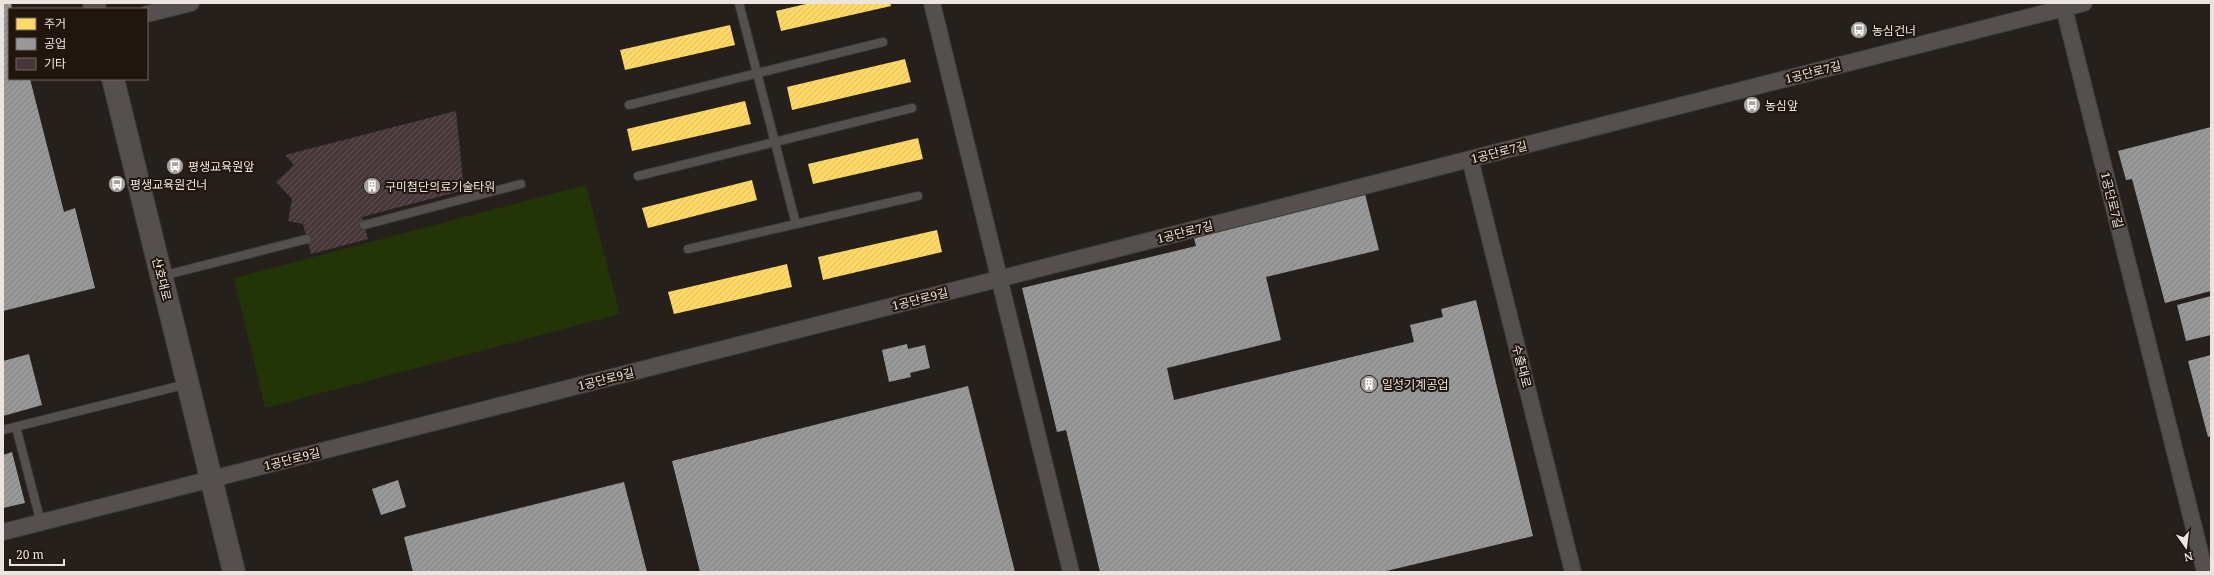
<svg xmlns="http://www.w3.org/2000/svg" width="2214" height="575" viewBox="0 0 2214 575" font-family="'Noto Serif','Noto Sans KR',serif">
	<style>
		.grass { fill: #233407 }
		.homes { fill: url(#homes-hatch) }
		.industry { fill: url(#industry-hatch) }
		.building { fill: url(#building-hatch) }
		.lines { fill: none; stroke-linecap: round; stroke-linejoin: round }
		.lane-casing { stroke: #3e3a36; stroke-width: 10 }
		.street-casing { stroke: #3e3a36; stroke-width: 18 }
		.secondary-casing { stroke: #3e3a36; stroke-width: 24 }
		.lane { stroke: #55504d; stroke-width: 8 }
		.street { stroke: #55504d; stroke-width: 16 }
		.secondary { stroke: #55504d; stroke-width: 22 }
		.labels { text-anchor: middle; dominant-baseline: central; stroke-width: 4; stroke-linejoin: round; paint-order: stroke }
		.poi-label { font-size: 12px; fill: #ece5df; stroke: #20160e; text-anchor: start }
		.street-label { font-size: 12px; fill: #ece5df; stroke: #20160e }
	</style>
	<defs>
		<pattern id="homes-hatch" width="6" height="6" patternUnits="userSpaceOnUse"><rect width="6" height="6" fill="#ffd966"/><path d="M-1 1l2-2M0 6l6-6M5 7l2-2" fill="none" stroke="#dabb5f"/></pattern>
		<pattern id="industry-hatch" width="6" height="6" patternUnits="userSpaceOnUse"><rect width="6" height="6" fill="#999"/><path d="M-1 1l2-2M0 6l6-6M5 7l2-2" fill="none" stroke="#80807f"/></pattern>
		<pattern id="building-hatch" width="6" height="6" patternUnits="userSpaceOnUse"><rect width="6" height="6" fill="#48373a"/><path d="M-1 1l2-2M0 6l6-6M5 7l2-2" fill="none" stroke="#635456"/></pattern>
	</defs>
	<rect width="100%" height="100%" fill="#25201b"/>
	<path class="grass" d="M586 185 620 314 265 408 234 278Z"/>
	<g class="homes">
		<path d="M810 3H890L891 6 781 31 776 11Z"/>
		<path d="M730 25 735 45 625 70 620 50Z"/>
		<path d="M905 59 911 82 792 110 787 87Z"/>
		<path d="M745 101 751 124 632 151 627 129Z"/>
		<path d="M918 138 923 159 813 184 808 164Z"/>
		<path d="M752 180 757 200 648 228 642 208Z"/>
		<path d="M937 230 942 252 823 280 818 257Z"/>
		<path d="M787 264 792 287 674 314 668 292Z"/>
	</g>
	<g class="industry">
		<path d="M3 3H11L12 9H9V79H30L64 212 75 208 95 288 3 311Z"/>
		<path d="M2211 127V291L2165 303 2132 179 2126 180 2118 151Z"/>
		<path d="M1365 194 1379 250 1266 277 1281 340 1167 368 1174 400 1414 342 1410 325 1443 317 1441 309 1476 300 1533 536 1382 572H1100L1066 430 1057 432 1022 288 1196 246 1194 238 1207 235V232Z"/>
		<path d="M2211 296V335L2186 341 2177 305Z"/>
		<path d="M907 344 908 349 925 345 930 368 910 373 911 377 889 382 882 350Z"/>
		<path d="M29 354 42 405 3 416V361Z"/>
		<path d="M2211 355V436L2208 437 2188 361Z"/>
		<path d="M968 386 1015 572H700L672 461Z"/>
		<path d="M12 452 25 503 3 508V455Z"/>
		<path d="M398 480 406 507 381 515 372 489Z"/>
		<path d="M624 482 647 572H413L404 537Z"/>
	</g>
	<path class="building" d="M456 111 464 190 362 217 368 239 311 254 303 224 288 221 292 199 276 182 294 165 285 155Z"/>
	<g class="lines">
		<defs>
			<g id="lane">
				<path d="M739 3 796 224"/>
				<path d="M629 105 883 42"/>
				<path d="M638 176 912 108"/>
				<path d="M364 225 521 184"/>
				<path d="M688 249 918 196"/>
				<path d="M162 276 307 239"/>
				<path d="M16 427 41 523"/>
				<path d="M3 430 187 384"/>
			</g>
			<g id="street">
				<path d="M932 3 1071 572"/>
				<path d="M2064 8 2205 572"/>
				<path d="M147 14 191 3"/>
				<path d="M1470 159 1573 572"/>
				<path d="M3 532 2084 3"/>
			</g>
			<g id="secondary">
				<path d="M94 3 95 9"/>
				<path d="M113 79 234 572"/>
			</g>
		</defs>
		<use href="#lane" class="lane-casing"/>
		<use href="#street" class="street-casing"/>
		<use href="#secondary" class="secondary-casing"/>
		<use href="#lane" class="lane"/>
		<use href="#street" class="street"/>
		<use href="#secondary" class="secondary"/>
	</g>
	<defs>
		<symbol id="bus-disc" viewBox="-11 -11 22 22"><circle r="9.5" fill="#a6a09a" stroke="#20160e"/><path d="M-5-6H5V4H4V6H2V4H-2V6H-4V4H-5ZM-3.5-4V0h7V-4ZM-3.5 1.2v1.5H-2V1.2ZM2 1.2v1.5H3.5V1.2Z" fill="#fff"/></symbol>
		<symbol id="building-disc" viewBox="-11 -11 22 22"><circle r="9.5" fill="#a6a09a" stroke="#20160e"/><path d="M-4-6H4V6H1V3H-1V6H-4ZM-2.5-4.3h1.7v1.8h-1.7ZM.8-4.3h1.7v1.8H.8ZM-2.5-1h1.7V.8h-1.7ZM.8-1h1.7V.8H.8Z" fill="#fff"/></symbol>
	</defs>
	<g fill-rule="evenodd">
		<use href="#bus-disc" x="1849" y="20" width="20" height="20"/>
		<use href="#bus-disc" x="1742" y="95" width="20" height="20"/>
		<use href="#bus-disc" x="165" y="156" width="20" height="20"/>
		<use href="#bus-disc" x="107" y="174" width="20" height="20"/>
		<use href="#building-disc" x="362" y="176" width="20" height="20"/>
		<use href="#building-disc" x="1359" y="374" width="20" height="20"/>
	</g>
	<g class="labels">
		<g class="poi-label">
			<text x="1872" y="30">농심건너</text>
			<text x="1765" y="105">농심앞</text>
			<text x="188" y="166">평생교육원앞</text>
			<text x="130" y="184">평생교육원건너</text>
			<text x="385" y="186">구미첨단의료기술타워</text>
			<text x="1382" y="384">일성기계공업</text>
		</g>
		<g class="street-label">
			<text transform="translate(1813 72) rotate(-14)">1공단로7길</text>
			<text transform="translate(1499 152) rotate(-14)">1공단로7길</text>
			<text transform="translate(2112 200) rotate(76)">1공단로7길</text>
			<text transform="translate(1185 232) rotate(-14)">1공단로7길</text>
			<text transform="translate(162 279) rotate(76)">산호대로</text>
			<text transform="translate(920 299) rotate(-14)">1공단로9길</text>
			<text transform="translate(1522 366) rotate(76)">수출대로</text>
			<text transform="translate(606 379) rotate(-14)">1공단로9길</text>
			<text transform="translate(292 459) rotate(-14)">1공단로9길</text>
		</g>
	</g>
	<rect width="2214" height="575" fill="none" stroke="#ece5df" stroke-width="8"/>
	<rect x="8" y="8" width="140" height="72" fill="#20160e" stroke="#726962"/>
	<rect x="16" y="18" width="20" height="12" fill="#ffd966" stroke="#726962"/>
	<text x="44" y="28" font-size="12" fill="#ece5df">주거</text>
	<rect x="16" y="38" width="20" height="12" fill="#999999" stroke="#726962"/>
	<text x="44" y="48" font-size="12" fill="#ece5df">공업</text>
	<rect x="16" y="58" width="20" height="12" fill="#48373a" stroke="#726962"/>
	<text x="44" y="68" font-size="12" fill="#ece5df">기타</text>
	<g transform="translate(2186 547) rotate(166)" stroke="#20160e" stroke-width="3" paint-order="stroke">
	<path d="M0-3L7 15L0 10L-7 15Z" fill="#ece5df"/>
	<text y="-6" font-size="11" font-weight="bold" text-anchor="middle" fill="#ece5df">N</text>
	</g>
	<path d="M10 559v6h54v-6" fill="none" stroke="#ece5df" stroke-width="2"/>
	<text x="16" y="559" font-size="12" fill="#ece5df" stroke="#20160e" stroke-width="3" paint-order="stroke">20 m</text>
</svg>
